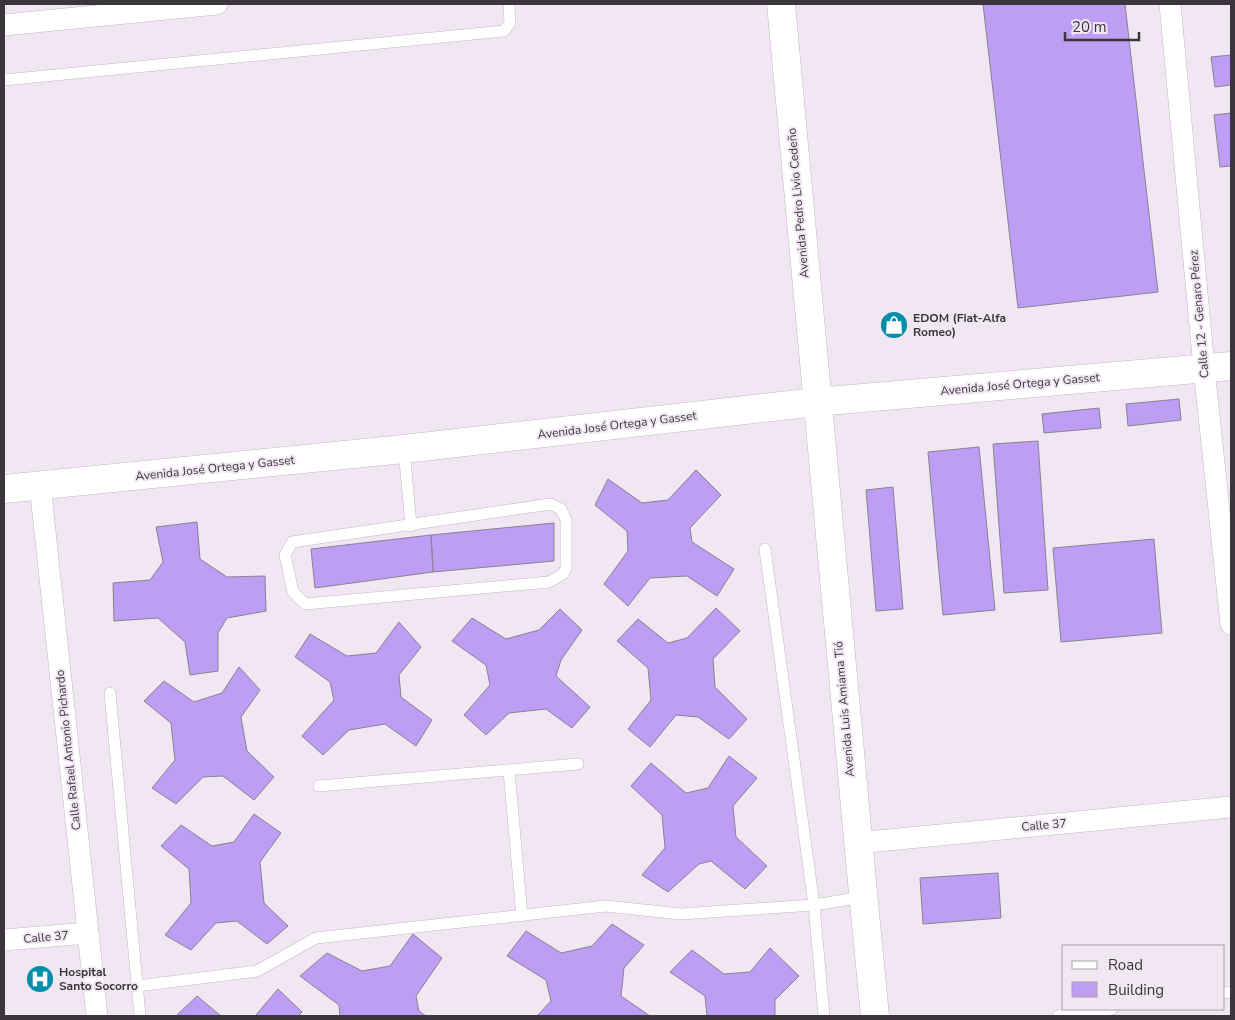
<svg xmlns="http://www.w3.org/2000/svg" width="1235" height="1020" viewBox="0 0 1235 1020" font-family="'Nunito Sans',sans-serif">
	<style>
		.building { fill: #be9df5; stroke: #878390 }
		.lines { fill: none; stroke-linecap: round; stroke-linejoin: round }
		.service-casing { stroke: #c2b7c3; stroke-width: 12 }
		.minor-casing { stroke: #c2b7c3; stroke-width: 22 }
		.secondary-casing { stroke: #c2b7c3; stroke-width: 29 }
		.service { stroke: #fff; stroke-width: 11 }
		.minor { stroke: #fff; stroke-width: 21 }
		.secondary { stroke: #fff; stroke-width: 28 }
		.labels { text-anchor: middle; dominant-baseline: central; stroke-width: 4; stroke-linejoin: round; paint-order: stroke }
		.street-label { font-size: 12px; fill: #3a363b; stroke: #f1e7f3 }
		.poi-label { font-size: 12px; font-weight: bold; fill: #3a363b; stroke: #f1e7f3; text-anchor: start }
	</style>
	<rect width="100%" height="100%" fill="#f1e7f3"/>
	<g class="building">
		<path d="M983 4H1125L1158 292 1018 308Z"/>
		<path d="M1231 55V85L1215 87 1211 57Z"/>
		<path d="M1231 113V166L1220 167 1214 115Z"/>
		<path d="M1179 399 1181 420 1128 426 1126 404Z"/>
		<path d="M1099 408 1101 428 1044 433 1042 414Z"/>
		<path d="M1038 441 1048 590 1004 593 993 444Z"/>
		<path d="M979 447 995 610 943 615 928 452Z"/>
		<path d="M696 470 721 495 690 528 692 542 734 569 717 596 687 576 650 578 628 606 604 584 628 551 627 531 595 505 608 479 642 503 668 500Z"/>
		<path d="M893 487 903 609 876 611 866 490Z"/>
		<path d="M197 522 200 559 227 577 265 576 266 611 227 618 218 633V671L190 675 185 642 158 618 114 621 113 583 150 580 163 562 156 527Z"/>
		<path d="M554 523V561L433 572 431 535Z"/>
		<path d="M431 535 433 572 315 588 311 549Z"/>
		<path d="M1154 539 1162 633 1061 642 1053 548Z"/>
		<path d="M716 608 740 631 713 659 715 687 747 719 729 739 698 717 676 715 650 747 628 729 651 700 648 668 617 641 638 619 668 643 687 638Z"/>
		<path d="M560 609 582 630 561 660 556 676 590 707 572 728 546 709 509 713 486 735 464 715 490 685 486 665 452 641 472 618 506 639 539 630Z"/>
		<path d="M399 622 421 647 399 675 401 697 432 720 416 746 385 724 349 730 323 755 302 736 334 700 330 682 295 657 310 634 347 656 376 653Z"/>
		<path d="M239 667 260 690 241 717 247 751 274 777 254 800 223 776 203 777 176 804 152 788 175 760 171 723 144 701 164 681 194 702 222 693Z"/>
		<path d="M729 756 757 778 733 806 736 837 767 866 745 889 711 861 699 864 668 892 642 875 665 848 662 815 631 786 651 763 686 793 708 788Z"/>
		<path d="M254 814 281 833 260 862 264 903 288 926 267 944 237 921 216 923 191 950 165 935 191 903 189 869 161 846 181 825 212 846 234 842Z"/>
		<path d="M998 873 1001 918 923 924 920 878Z"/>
		<path d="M612 924 644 945 624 968 621 996 650 1016H537L551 1001 546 980 507 956 526 931 561 953 592 946Z"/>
		<path d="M413 934 442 958 416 996 419 1011 426 1016H340L339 1005 300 976 327 953 362 971 390 966Z"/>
		<path d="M770 948 799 976 775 1000V1016H707L705 996 670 972 692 950 724 974 750 972Z"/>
		<path d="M278 989 302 1012 298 1016H255Z"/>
		<path d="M197 996 221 1016H176Z"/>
	</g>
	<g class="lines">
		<defs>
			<g id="service">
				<path d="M4 80 504 31 510 23 509 4"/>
				<path d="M404 449 411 526"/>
				<path d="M550 504 561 509 566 520V568L563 574 549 582 305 604 293 592 285 555 292 542Z"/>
				<path d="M765 549 814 905 824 1016"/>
				<path d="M110 693 140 1016"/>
				<path d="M509 771 522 916"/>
				<path d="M319 786 578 764"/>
				<path d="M137 986 257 971 316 938 606 906 681 914 814 905 863 897"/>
				<path d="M1224 993 1231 992"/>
				<path d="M1058 1016 1112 1009"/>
			</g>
			<g id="minor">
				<path d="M1170 4 1204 368 1231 624"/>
				<path d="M4 25 217 4"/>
				<path d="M40 485 97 1016"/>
				<path d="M857 843 1231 807"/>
				<path d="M4 940 88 933"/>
			</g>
			<g id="secondary">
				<path d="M781 4C810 342 842 679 875 1016"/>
				<path d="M4 489 404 449 816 402 1231 366"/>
			</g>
		</defs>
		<use href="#service" class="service-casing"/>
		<use href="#minor" class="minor-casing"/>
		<use href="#secondary" class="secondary-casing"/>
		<use href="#service" class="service"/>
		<use href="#minor" class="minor"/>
		<use href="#secondary" class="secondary"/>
	</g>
	<defs>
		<symbol id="shop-disc" viewBox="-11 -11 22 22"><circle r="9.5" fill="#018eab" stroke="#f1e7f3"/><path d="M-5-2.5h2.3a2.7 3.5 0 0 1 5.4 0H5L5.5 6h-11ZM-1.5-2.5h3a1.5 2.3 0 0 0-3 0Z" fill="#fff"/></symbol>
		<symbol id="hospital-disc" viewBox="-11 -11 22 22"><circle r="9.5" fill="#018eab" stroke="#f1e7f3"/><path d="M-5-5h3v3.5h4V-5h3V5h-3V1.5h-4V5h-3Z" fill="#fff"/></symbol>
	</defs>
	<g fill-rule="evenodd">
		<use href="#shop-disc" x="878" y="309" width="32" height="32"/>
		<use href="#hospital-disc" x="24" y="963" width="32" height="32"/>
	</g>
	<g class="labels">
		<g class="street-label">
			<text transform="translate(798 203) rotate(-95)">Avenida Pedro Livio Cedeño</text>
			<text transform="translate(1199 314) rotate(-95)">Calle 12 - Genaro Pérez</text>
			<text transform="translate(1020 384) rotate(-5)">Avenida José Ortega y Gasset</text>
			<text transform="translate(617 425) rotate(-7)">Avenida José Ortega y Gasset</text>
			<text transform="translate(215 468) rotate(-6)">Avenida José Ortega y Gasset</text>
			<text transform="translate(844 709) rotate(-95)">Avenida Luis Amiama Tió</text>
			<text transform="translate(68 750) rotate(-96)">Calle Rafael Antonio Pichardo</text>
			<text transform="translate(1044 825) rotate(-5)">Calle 37</text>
			<text transform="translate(46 937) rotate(-5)">Calle 37</text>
		</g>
		<g class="poi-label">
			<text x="913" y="318">EDOM (Fiat-Alfa<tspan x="913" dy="14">Romeo)</tspan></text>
			<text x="59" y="972">Hospital<tspan x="59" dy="14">Santo Socorro</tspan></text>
		</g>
	</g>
	<rect width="1235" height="1020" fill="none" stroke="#3a363b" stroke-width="10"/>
	<rect x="1062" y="945" width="162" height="65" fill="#f1e7f3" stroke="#a8a0a9"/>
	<rect x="1072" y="961" width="25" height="8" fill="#ffffff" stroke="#a8a0a9"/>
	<text x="1108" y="970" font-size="15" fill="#3a363b">Road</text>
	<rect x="1072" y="982" width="25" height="15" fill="#be9df5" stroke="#a8a0a9"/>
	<text x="1108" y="995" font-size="15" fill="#3a363b">Building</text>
	<path d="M1065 32v8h74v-8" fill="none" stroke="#3a363b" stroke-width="2.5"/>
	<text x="1072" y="32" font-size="15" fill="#3a363b" stroke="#f1e7f3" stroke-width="4" paint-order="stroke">20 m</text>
</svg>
